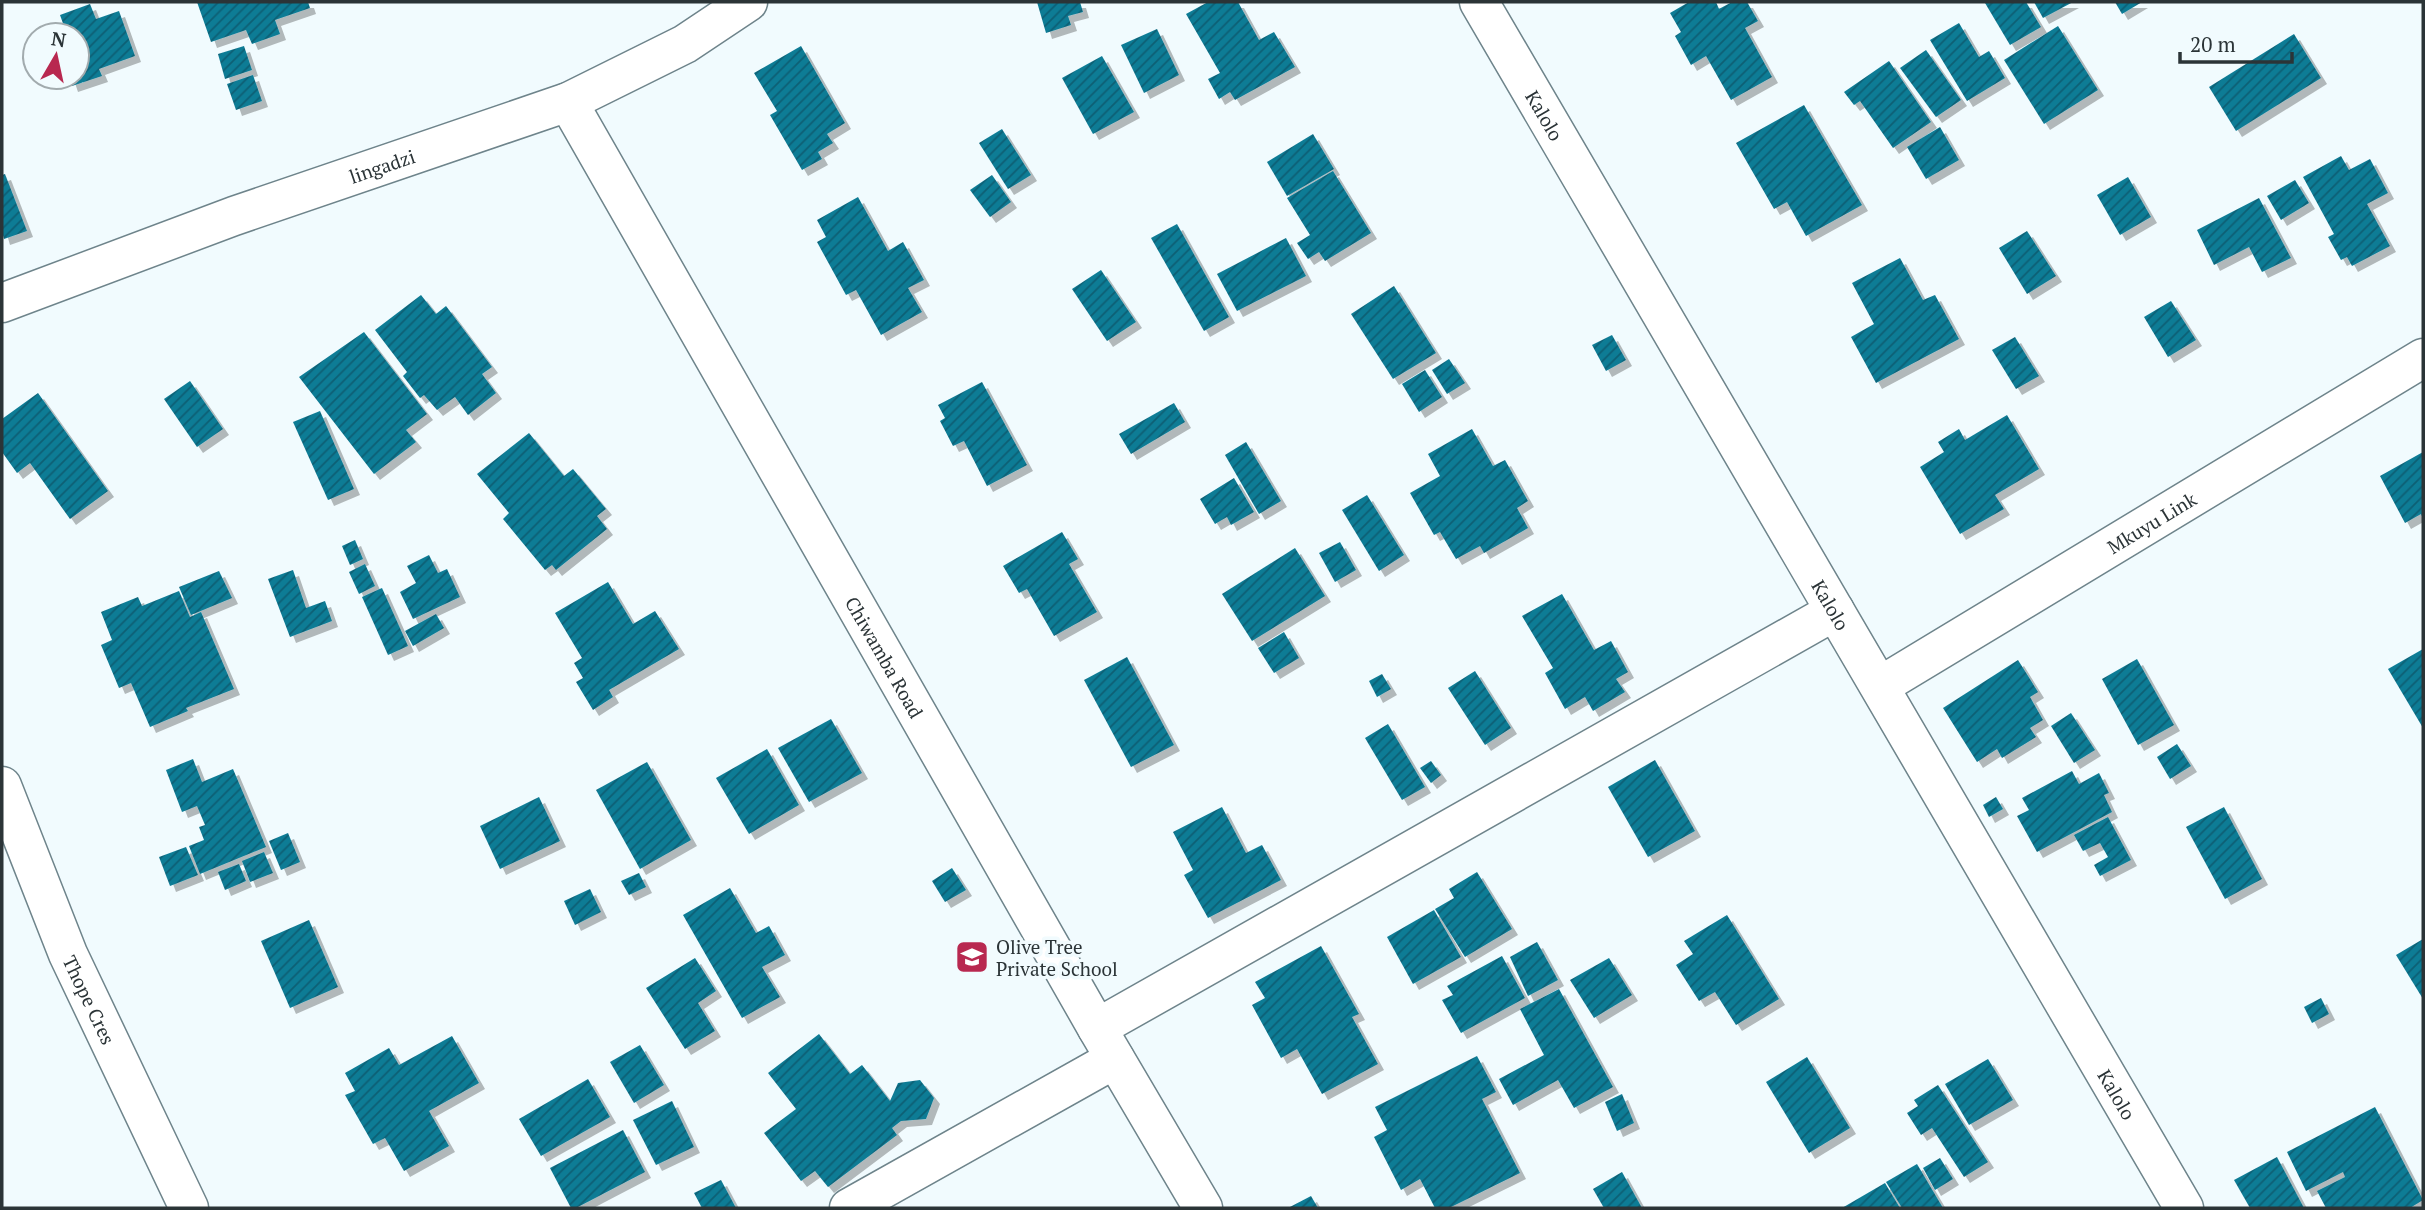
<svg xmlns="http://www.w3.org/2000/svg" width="2425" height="1210" viewBox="0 0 2425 1210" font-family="'PT Serif',serif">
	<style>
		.building { fill: url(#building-hatch); filter: url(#shadow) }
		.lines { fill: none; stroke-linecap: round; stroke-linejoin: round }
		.minor-casing { stroke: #6e848b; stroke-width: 41 }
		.minor { stroke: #fff; stroke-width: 38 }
		.labels { text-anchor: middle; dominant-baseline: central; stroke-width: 7; stroke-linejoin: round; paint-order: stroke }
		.street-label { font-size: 19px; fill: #2b3437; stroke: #f1fbfe }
		.poi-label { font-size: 19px; fill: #2b3437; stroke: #f1fbfe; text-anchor: start }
	</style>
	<defs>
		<pattern id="building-hatch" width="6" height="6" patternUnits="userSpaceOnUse" patternTransform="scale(1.75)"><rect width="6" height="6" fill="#0d7b95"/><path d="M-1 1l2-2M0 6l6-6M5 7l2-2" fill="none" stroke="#0d6074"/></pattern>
		<filter id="shadow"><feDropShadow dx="6" dy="6" stdDeviation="0" flood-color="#0004"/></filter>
	</defs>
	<rect width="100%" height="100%" fill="#f1fbfe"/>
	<g class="building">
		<path d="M197 2H308L310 8 275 20 280 34 252 44 246 30 211 42Z"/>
		<path d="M1037 2H1080L1083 12 1068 16 1071 25 1046 33Z"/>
		<path d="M1208 2H1238L1259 40 1274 32 1295 67 1235 100 1230 92 1219 99 1208 79 1220 73 1186 14Z"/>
		<path d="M1689 2H1716L1719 9 1732 2H1747L1758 21 1745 28 1772 77 1731 100 1706 56 1691 65 1675 36 1681 32 1670 13Z"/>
		<path d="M1988 2H2026L2041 27 2010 45 1985 3Z"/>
		<path d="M2034 2H2073L2043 18Z"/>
		<path d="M2115 2H2142L2122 14Z"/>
		<path d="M90 4 96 19 119 11 135 56 99 69 102 76 72 86 69 77H77V35H49L65 29 60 15Z"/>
		<path d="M1959 23 1979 57 1989 51 2005 78 1967 101 1930 40Z"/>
		<path d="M2058 26 2098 90 2044 124 2004 60Z"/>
		<path d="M1157 29 1179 75 1144 93 1121 45Z"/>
		<path d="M2294 34 2321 78 2236 131 2209 87Z"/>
		<path d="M244 46 252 70 225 79 218 54Z"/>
		<path d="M801 46 845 123 827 134 833 143 818 152 822 159 802 170 770 115 777 111 754 73Z"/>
		<path d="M1926 50 1961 100 1936 117 1900 68Z"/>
		<path d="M1102 56 1134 112 1093 134 1062 78Z"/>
		<path d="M1889 61 1931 122 1893 148 1860 101 1854 105 1844 92Z"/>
		<path d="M253 75 262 101 236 110 227 84Z"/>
		<path d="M1804 105 1862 205 1806 236 1787 202 1774 209 1736 143Z"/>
		<path d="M1940 127 1959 160 1926 179 1907 147Z"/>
		<path d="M1002 129 1031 175 1008 189 979 143Z"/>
		<path d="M1313 134 1334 169 1287 196 1267 162Z"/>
		<path d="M2341 156 2349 170 2370 159 2388 193 2367 204 2390 246 2352 266 2347 257 2341 260 2328 237 2334 234 2303 177Z"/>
		<path d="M1333 171 1371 233 1325 261 1319 252 1308 259 1297 243 1310 235 1287 198Z"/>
		<path d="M5 174 27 231 4 239 2 232V175Z"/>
		<path d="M992 175 1011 202 990 217 970 190Z"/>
		<path d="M2128 177 2151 217 2120 235 2097 195Z"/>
		<path d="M2295 180 2309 203 2281 220 2267 196Z"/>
		<path d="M858 197 888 251 903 242 924 280 908 288 922 312 881 335 856 290 846 295 817 242 826 237 817 220Z"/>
		<path d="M2259 198 2291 258 2262 272 2249 247 2214 265 2197 230Z"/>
		<path d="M1177 224 1229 317 1204 331 1151 238Z"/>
		<path d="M2027 231 2056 276 2027 294 1999 248Z"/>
		<path d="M1286 238 1306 276 1237 311 1217 274Z"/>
		<path d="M1900 258 1923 300 1935 295 1959 339 1876 383 1851 337 1874 324 1852 283Z"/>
		<path d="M1101 270 1136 322 1107 341 1072 289Z"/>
		<path d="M1394 286 1436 353 1393 379 1351 314Z"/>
		<path d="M421 295 436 314 446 306 492 367 482 374 496 393 468 415 455 397 437 410 424 395 420 398 403 376 407 372 375 330Z"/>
		<path d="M2171 301 2196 340 2168 357 2144 317Z"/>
		<path d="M364 332 427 414 406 430 416 442 374 474 299 377Z"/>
		<path d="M1612 335 1626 360 1606 371 1592 345Z"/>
		<path d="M2015 337 2039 376 2016 389 1992 350Z"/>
		<path d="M1449 359 1465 383 1447 394 1432 370Z"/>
		<path d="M1425 370 1442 397 1419 412 1402 384Z"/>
		<path d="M190 381 223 429 197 447 164 399Z"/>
		<path d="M982 382 1027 465 987 486 964 441 953 446 940 421 945 418 938 405Z"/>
		<path d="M38 393 108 491 70 519 30 463 17 473 2 452V419Z"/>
		<path d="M1174 403 1185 422 1131 454 1119 434Z"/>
		<path d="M320 411 354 489 328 500 293 422Z"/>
		<path d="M2007 415 2039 469 1995 495 2004 509 1960 534 1920 467 1944 452 1938 442 1959 429 1965 440Z"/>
		<path d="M1472 429 1493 466 1505 460 1528 501 1517 508 1528 528 1484 553 1480 546 1456 559 1440 532 1434 535 1410 493 1440 476 1428 454Z"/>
		<path d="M529 433 564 476 573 469 606 509 597 516 607 529 556 570 552 565 545 570 503 519 509 513 477 474Z"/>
		<path d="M1246 442 1281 501 1259 514 1225 455Z"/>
		<path d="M2423 452V519L2421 514 2405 523 2380 476Z"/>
		<path d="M1234 478 1254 512 1231 525 1227 517 1215 524 1200 499Z"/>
		<path d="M1367 495 1404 555 1379 571 1342 510Z"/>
		<path d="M1062 532 1078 559 1069 564 1097 612 1054 636 1027 589 1019 593 1003 566Z"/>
		<path d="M355 540 363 559 350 565 342 546Z"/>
		<path d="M1340 542 1356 570 1335 582 1319 553Z"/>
		<path d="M1295 548 1325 596 1252 641 1222 594Z"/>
		<path d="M429 555 438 573 447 569 460 597 413 619 400 592 416 583 407 566Z"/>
		<path d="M365 564 375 586 359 594 349 572Z"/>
		<path d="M293 570 306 608 325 601 332 621 290 637 268 579Z"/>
		<path d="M219 571 232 598 191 615 179 587Z"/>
		<path d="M608 582 633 624 655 611 679 649 609 690 613 697 593 710 576 682 583 678 574 663 582 658 555 613Z"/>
		<path d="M382 588 408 646 388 655 362 597Z"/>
		<path d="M179 591 190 617 201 612 234 689 186 708 188 711 150 727 131 683 119 688 101 645 112 640 101 612 138 597 142 606Z"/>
		<path d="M1562 594 1594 650 1611 641 1628 672 1616 679 1625 692 1593 711 1585 697 1565 709 1545 673 1553 668 1522 616Z"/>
		<path d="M436 614 444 628 413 646 405 631Z"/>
		<path d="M1284 632 1299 658 1274 673 1258 648Z"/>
		<path d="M2423 649V728L2388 669Z"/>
		<path d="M1127 657 1174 745 1131 767 1084 680Z"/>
		<path d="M2137 659 2174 725 2138 745 2102 679Z"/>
		<path d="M2018 660 2038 692 2030 697 2043 720 2030 728 2036 737 2002 758 1997 749 1977 762 1943 708Z"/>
		<path d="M1475 671 1511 728 1485 745 1448 688Z"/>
		<path d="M1382 674 1391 689 1377 697 1369 681Z"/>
		<path d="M2071 713 2095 750 2074 763 2051 726Z"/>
		<path d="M831 719 862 773 809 802 778 748Z"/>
		<path d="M1388 724 1425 787 1402 800 1365 738Z"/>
		<path d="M2177 744 2191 766 2170 779 2157 757Z"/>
		<path d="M767 749 799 805 749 834 716 778Z"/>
		<path d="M193 759 202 782 233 769 266 847 200 874 189 846 204 840 199 827 205 825 197 806 182 812 166 770Z"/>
		<path d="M1655 760 1695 831 1648 857 1608 787Z"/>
		<path d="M1431 761 1441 775 1431 783 1420 768Z"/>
		<path d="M647 762 691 840 640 869 596 790Z"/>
		<path d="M2072 771 2079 784 2099 773 2109 793 2104 795 2112 812 2037 852 2017 816 2029 810 2022 798Z"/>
		<path d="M539 797 560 841 500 869 480 826Z"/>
		<path d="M1996 797 2003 809 1989 817 1983 805Z"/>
		<path d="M1222 807 1246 853 1262 845 1281 880 1208 918 1184 875 1193 870 1173 832Z"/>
		<path d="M2224 807 2262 879 2225 899 2186 827Z"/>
		<path d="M2108 817 2131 860 2100 876 2094 865 2108 857 2100 843 2083 851 2074 835Z"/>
		<path d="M288 833 300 862 281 870 269 841Z"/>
		<path d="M186 847 198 875 170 886 159 857Z"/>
		<path d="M264 852 273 873 250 882 242 861Z"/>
		<path d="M239 864 246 881 225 890 218 872Z"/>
		<path d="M952 868 966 890 945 902 932 881Z"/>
		<path d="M1477 872 1512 929 1465 957 1435 909 1454 898 1449 889Z"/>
		<path d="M639 873 646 887 629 895 621 881Z"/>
		<path d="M730 888 756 933 769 926 785 955 762 967 780 997 742 1018 683 915Z"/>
		<path d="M590 889 601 912 575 925 564 901Z"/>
		<path d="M1434 910 1461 957 1413 984 1387 937Z"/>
		<path d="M1727 915 1779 999 1736 1025 1715 992 1699 1001 1676 965 1693 954 1684 941Z"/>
		<path d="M309 920 338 987 290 1008 261 941Z"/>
		<path d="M2423 939V999L2396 955Z"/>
		<path d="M1537 942 1558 980 1528 996 1510 957Z"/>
		<path d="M1321 946 1359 1014 1352 1017 1378 1064 1322 1094 1297 1049 1281 1058 1252 1005 1265 998 1255 982Z"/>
		<path d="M1502 956 1525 998 1461 1033 1442 1000 1453 995 1447 986Z"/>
		<path d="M695 958 716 991 698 1003 715 1031 685 1049 646 988Z"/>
		<path d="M1609 958 1632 995 1594 1018 1570 980Z"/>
		<path d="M1559 989 1613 1087 1574 1108 1558 1080 1513 1105 1499 1079 1544 1055 1520 1009Z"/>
		<path d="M2321 998 2329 1014 2312 1023 2304 1007Z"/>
		<path d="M819 1034 850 1074 862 1065 890 1101 898 1083 920 1080 934 1098 926 1119 901 1121 892 1128 897 1135 828 1187 815 1171 801 1181 764 1133 796 1109 768 1073Z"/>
		<path d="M452 1036 479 1083 429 1111 449 1146 404 1171 385 1138 373 1144 345 1095 355 1091 345 1073 389 1048 399 1065Z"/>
		<path d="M640 1045 664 1085 634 1103 610 1062Z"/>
		<path d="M1477 1056 1496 1092 1482 1099 1520 1173 1449 1208H1435L1420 1179 1401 1190 1374 1137 1387 1130 1375 1107Z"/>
		<path d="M1807 1057 1850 1128 1809 1153 1766 1082Z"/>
		<path d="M1988 1059 2013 1100 1969 1125 1945 1084Z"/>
		<path d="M588 1079 610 1117 541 1156 519 1119Z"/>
		<path d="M1938 1085 1988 1162 1964 1177 1932 1128 1921 1135 1907 1113 1918 1106 1914 1100Z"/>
		<path d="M1622 1094 1634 1123 1617 1131 1605 1102Z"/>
		<path d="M672 1101 694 1147 656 1165 633 1120Z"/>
		<path d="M2375 1107 2423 1200 2410 1208H2326L2317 1191 2345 1177 2343 1172 2306 1191 2287 1152Z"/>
		<path d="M623 1130 645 1172 576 1208H571L550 1168Z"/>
		<path d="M2277 1157 2304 1208H2250L2234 1180Z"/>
		<path d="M1940 1158 1953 1179 1935 1190 1923 1168Z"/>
		<path d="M1917 1164 1943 1208H1902L1886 1182Z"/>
		<path d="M1622 1172 1642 1208H1604L1593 1189Z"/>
		<path d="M721 1180 736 1208H702L694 1193Z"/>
		<path d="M1885 1183 1900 1208H1842Z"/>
		<path d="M1311 1196 1318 1208H1288Z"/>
	</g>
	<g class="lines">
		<defs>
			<g id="minor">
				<path id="s1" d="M1479 2 2184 1208"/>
				<path id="s2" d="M568 102 1097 1028 1203 1208"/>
				<path id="s3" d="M2 303 234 216 568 102 685 44 748 2"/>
				<path id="s4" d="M1880 686 2423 358"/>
				<path id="s5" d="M2 786 68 954 189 1208"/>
				<path d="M1097 1028 1835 611"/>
				<path d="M849 1208 1115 1059"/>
			</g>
		</defs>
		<use href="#minor" class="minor-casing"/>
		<use href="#minor" class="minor"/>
	</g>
	<defs>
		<symbol id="school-square" viewBox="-11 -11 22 22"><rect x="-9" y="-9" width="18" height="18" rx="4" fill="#b82850" stroke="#f1fbfe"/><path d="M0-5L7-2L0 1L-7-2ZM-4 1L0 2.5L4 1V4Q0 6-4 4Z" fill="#fff"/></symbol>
	</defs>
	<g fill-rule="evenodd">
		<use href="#school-square" x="953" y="938" width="38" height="38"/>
	</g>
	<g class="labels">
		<g class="street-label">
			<text stroke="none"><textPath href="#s1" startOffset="131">Kalolo</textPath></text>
			<text stroke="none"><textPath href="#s3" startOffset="404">lingadzi</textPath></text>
			<text stroke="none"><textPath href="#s4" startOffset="317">Mkuyu Link</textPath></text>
			<text stroke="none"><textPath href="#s1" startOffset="698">Kalolo</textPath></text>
			<text stroke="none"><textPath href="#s2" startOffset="639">Chiwamba Road</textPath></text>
			<text stroke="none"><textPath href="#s5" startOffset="231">Thope Cres</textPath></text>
			<text stroke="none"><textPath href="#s1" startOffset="1265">Kalolo</textPath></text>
		</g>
		<g class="poi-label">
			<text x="996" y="946">Olive Tree<tspan x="996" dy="22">Private School</tspan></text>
		</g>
	</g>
	<rect width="2425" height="1210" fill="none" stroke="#2b3437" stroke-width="7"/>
	<g transform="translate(56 56) rotate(9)"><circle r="33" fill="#f1fbfe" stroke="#a2abae" stroke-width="2"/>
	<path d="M0-5L12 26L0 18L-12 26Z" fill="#b82850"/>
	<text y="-10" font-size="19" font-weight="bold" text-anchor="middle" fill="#2b3437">N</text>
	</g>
	<path d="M2180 52v10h112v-10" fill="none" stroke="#2b3437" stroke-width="3.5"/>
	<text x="2190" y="52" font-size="21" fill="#2b3437" stroke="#f1fbfe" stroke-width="5" paint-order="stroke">20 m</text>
</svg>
